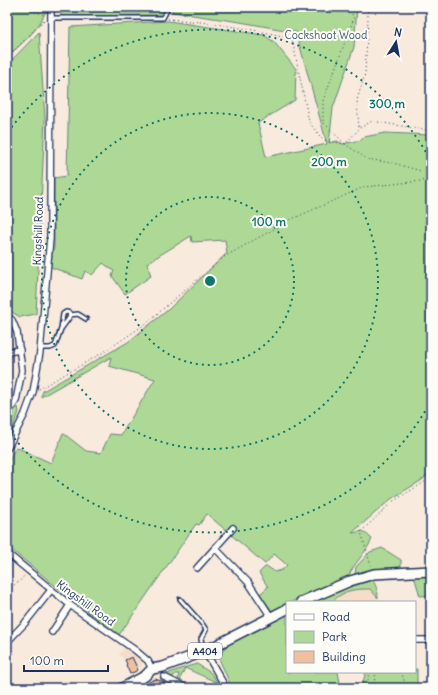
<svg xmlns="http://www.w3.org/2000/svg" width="438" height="695" viewBox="0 0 438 695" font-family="Delius,sans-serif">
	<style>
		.built { fill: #f5ddc9 }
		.green { fill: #aed895; stroke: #64847a }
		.building { fill: #eec09d; stroke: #1b2f5e }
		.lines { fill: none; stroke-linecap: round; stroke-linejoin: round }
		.lane-casing { stroke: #1b2f5e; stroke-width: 6 }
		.street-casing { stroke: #1b2f5e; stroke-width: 8 }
		.primary-casing { stroke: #1b2f5e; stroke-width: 12 }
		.path { stroke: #1b2f5e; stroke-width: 1; stroke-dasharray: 1 3; stroke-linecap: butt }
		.lane { stroke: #fdfcf7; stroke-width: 3 }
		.street { stroke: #fdfcf7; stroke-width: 5.5 }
		.primary { stroke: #fdfcf7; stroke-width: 9 }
		.ring { fill: none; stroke: #0f766e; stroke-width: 2; stroke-dasharray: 2 4 }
		.labels { text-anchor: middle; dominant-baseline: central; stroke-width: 4; stroke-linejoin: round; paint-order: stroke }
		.shield { fill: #fdfcf7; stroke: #5f6c8c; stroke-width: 1 }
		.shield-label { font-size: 10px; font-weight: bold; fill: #1b2f5e }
		.park-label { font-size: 11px; fill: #40596c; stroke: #fdfcf7 }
		.street-label { font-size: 11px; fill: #1b2f5e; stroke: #fdfcf7 }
		.centre { fill: #0f766e; stroke: #fdfcf7; stroke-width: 2 }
		.ring-label { font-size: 12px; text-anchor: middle; font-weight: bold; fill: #0f766e; stroke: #fdfcf7; stroke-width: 4; stroke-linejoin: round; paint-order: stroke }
	</style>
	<rect width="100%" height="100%" fill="#f8eadc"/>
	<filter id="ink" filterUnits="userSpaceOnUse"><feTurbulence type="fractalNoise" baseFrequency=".025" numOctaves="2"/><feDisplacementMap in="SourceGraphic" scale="8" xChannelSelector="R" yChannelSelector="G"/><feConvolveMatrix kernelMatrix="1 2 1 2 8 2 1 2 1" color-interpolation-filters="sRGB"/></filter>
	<g filter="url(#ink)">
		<g class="built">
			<path d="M357 589H370L378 598 379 602H332L339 595 348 591Z"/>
			<path d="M125 648 139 658 142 662V666L133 672 126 661 119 654Z"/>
		</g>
		<g class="green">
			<path d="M7 7H47C41 29 23 42 7 57Z"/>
			<path d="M61 7H161V15L61 16Z"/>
			<path d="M173 7H357L354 47 333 108 329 143 337 141 343 144 361 140 364 137 385 133 431 135V472L422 480 391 499 352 533 363 531 372 539C366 553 354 563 348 577L325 586 291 602H287V604L272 611 260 594 268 587 259 573 265 567H268L275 572 282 570 287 565 274 554 265 564 207 514 199 525 196 524 119 635 70 598 7 546V464L16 447 51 463 63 433 86 451 101 453 110 434 121 435 155 379 109 366 111 357 41 397 43 391 128 342 169 309 227 253 225 240 192 242 191 236 147 263 151 276 125 294 112 276 114 271 103 263 92 275 85 271 82 279 51 267 52 254 54 249V178L67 176 70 27 168 21 264 35 274 42 296 69 295 100 258 123 266 157 327 144 296 32 240 22 172 12Z"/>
			<path d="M39 32 45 118 36 314 20 317 7 309V65Z"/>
			<path d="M18 407 19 412 7 442V415Z"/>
			<path d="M382 548 401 560V567L376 570 355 574 356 567 370 552Z"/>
			<path d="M431 575V595L420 596 414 576Z"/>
			<path d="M371 579C376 583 378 592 378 598L370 589C353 589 344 590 332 602H310L357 583Z"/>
			<path d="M287 613V672H338L341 688H232L220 661C219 654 224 649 229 644Z"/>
			<path d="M197 664 211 673 221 688H213L216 682 185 668 180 679 183 681 182 683 178 679 179 674H175L173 677 166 674 186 667Z"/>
			<path d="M415 669H417V688H361L366 672H415Z"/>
		</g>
		<g class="building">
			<path d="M132 657 138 670 130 674 126 665 127 664 125 660Z"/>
			<path d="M155 679 164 682 166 686 162 688H138Z"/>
		</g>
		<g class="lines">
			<defs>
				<g id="lane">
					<path d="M52 18H163L168 8"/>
					<path d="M70 315 78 314 86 319"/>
					<path d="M40 348H50L55 346 61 329 63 314 66 312 70 313 69 318 61 329"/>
					<path d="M180 599 203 625 206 630 201 639 203 650"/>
				</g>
				<g id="street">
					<path d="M7 316 12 320 17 332 22 370 16 401 12 407 7 411"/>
					<path d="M7 352 20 350"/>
					<path d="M7 449 25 414 33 392 40 352 50 238 51 7"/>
					<path d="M233 528 215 548 248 582 271 617"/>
					<path d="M7 553 70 605 135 650 148 661 152 669"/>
					<path d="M197 568 215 548"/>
					<path d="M52 632 70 605"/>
					<path d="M415 640H431"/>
					<path d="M7 642 25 623 51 590"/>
					<path d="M203 652 210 660 226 688"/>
					<path d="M164 677 186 688"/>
				</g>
				<g id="primary">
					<path d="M301 602 350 581 374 574 431 571"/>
					<path d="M122 688 145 676 152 669 163 667 203 652 287 609"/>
				</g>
			</defs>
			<use href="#lane" class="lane-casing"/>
			<use href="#street" class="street-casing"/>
			<use href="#primary" class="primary-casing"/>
			<g class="path">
				<path d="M28 7 45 16"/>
				<path d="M348 7 354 18 323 101V122L345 144 359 129 357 100 365 74 368 19V7"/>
				<path d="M168 19C210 22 251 29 292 38L309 122 323 140 345 144 367 159 397 164 431 174"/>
				<path d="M7 58 46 18"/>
				<path d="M360 128 372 121 431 131"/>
				<path d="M39 389 104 352 144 325 224 257 290 220 364 187 431 180"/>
				<path d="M371 566 361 532 392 502 431 478"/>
				<path d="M7 589 19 582 25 575"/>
				<path d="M401 672 405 683 404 688"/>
				<path d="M366 688 370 672"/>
				<path d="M373 688 376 672"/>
			</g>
			<use href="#lane" class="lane"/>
			<use href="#street" class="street"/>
			<use href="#primary" class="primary"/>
		</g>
	</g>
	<g class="ring">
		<circle cx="210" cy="281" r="84"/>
		<circle cx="210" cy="281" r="168"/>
		<path d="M431 401A251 251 0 0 1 8 430M8 132A251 251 0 0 1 431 161"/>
	</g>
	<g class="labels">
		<rect class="shield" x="188" y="643" width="34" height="16" rx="3"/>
		<g class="shield-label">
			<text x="205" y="651">A404</text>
		</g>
		<g class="park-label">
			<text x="326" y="35">Cockshoot Wood</text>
		</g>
		<g class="street-label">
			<text transform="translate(38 231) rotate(-88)">Kingshill Road</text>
			<text transform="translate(86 603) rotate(36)">Kingshill Road</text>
		</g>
	</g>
	<circle cx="210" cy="281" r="6" class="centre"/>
	<g class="ring-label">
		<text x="387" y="108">300 m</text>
		<text x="329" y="166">200 m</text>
		<text x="269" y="226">100 m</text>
	</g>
	<rect width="438" height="695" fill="none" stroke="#fdfcf7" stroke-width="24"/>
	<rect x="12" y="12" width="414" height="671" fill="none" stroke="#1b2f5e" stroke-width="1.5" filter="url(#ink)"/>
	<rect x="286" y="601" width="130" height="72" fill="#fdfcf7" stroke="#a3aaba"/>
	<rect x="294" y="614" width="20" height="6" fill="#fdfcf7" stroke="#a3aaba"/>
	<text x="322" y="621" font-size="12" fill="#1b2f5e">Road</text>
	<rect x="294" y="631" width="20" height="12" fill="#aed895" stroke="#a3aaba"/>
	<text x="322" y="641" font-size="12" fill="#1b2f5e">Park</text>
	<rect x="294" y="651" width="20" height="12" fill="#eec09d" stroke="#a3aaba"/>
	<text x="322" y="661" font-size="12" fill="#1b2f5e">Building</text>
	<g transform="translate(396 42) rotate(11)" stroke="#fdfcf7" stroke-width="3" paint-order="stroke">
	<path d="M0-3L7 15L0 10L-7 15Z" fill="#1b2f5e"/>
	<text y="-6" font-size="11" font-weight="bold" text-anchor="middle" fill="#1b2f5e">N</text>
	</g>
	<path d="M24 665v6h84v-6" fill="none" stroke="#1b2f5e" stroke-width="2"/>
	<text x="30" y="665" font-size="12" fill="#1b2f5e" stroke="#fdfcf7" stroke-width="3" paint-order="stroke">100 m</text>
</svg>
